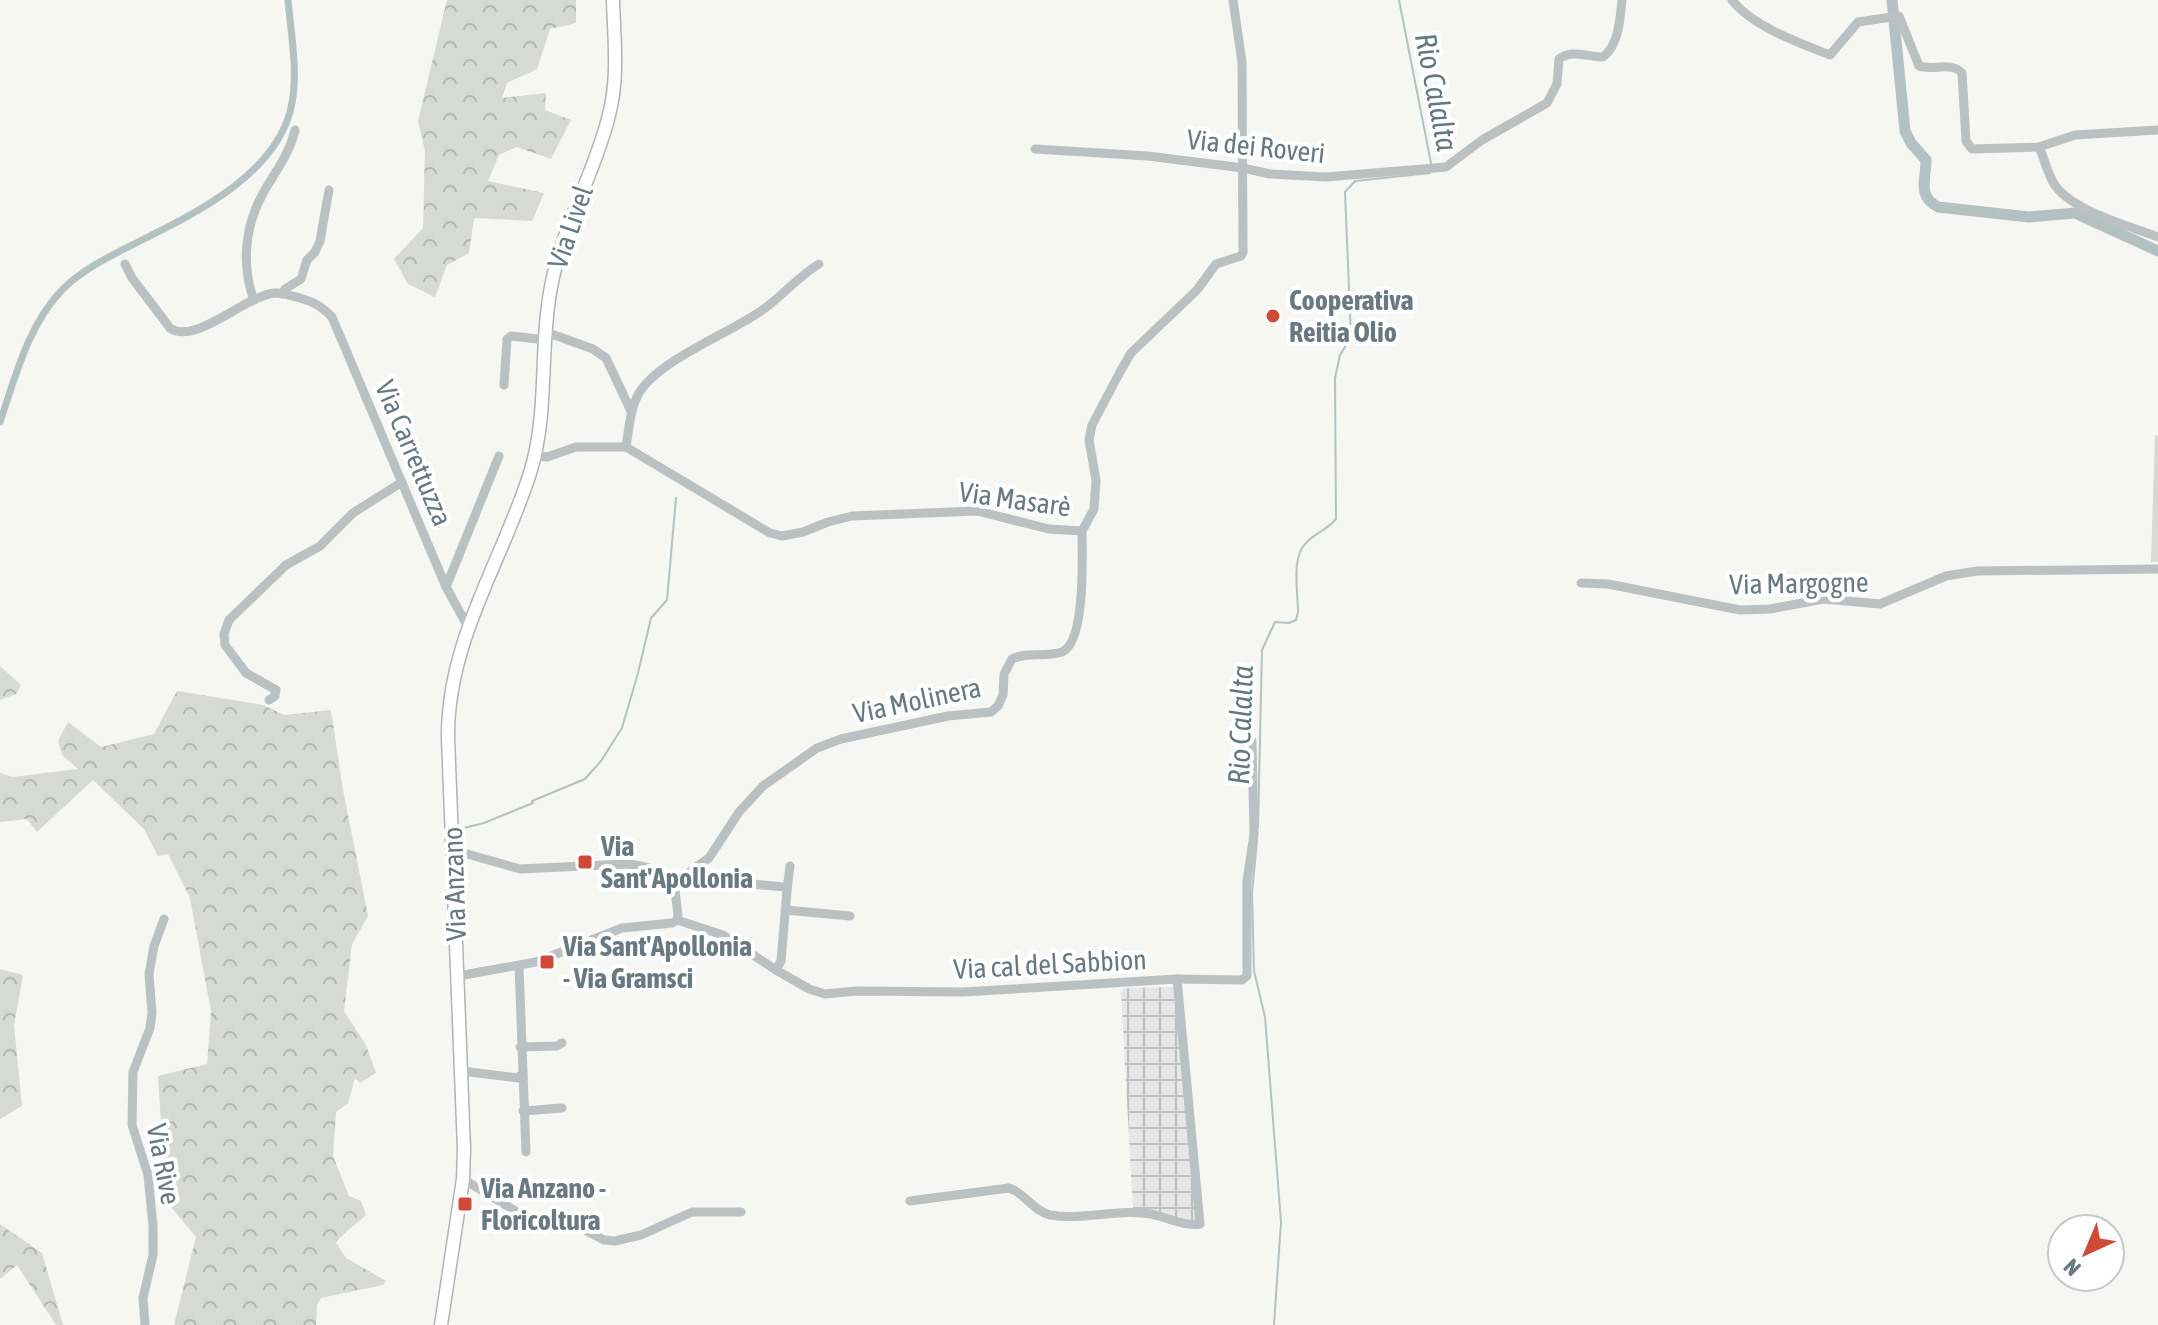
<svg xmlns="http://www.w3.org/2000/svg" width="2158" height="1325" viewBox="0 0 2158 1325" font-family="'Asap Condensed',sans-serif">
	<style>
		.industrial { fill: url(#industrial-grid) }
		.forest { fill: url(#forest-crowns) }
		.garden { fill: #d6dad3 }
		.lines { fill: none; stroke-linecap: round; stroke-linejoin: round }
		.stream { stroke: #b4c1c3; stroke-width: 2 }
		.canal { stroke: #b4c1c3; stroke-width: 7 }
		.river { stroke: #b4c1c3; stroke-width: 11 }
		.major-casing { stroke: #afb4b7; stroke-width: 15 }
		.minor { stroke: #bbc0c2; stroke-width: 9 }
		.major { stroke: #fff; stroke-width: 12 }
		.poi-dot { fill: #d14a38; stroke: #fff; stroke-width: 3 }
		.labels { text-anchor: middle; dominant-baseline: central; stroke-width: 8; stroke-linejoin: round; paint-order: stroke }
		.street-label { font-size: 28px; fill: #687981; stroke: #fff }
		.poi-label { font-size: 28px; font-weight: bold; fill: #687981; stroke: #fff; text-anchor: start }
		.water-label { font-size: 30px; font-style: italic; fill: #63797d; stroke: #fff }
	</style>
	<defs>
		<pattern id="industrial-grid" width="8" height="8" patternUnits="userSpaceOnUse" patternTransform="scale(2)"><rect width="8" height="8" fill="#e6e7e6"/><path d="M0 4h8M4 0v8" fill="none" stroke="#bec0c0"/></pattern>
		<pattern id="forest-crowns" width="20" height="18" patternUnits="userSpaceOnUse" patternTransform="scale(2)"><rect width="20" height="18" fill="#d6dad3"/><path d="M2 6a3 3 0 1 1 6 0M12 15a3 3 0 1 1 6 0" fill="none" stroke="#b1b6b1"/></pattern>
	</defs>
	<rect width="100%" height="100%" fill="#f6f6f3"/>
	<path class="industrial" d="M1177 987 1196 1218 1195 1222 1133 1210 1121 991 1123 988Z"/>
	<g class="forest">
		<path d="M447 0H576V23L550 29 537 69 507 83 502 98 546 93 545 110 571 120 551 159 517 147 499 155 488 181 544 193 532 221 474 218 469 253 447 265 435 297 408 284 394 259 423 228 425 151 418 121Z"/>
		<path d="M0 666 21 685 16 694 0 700Z"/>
		<path d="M177 691 263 705 284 715 331 710 343 790 368 916 352 944 344 1011 366 1045 376 1073 360 1083 355 1078 348 1103 336 1112 333 1156 349 1196 361 1201 366 1215C356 1225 343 1232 336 1243L346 1258 386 1281 383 1285 321 1298 317 1305 316 1325H174L196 1237 166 1201 158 1076 207 1064 211 1011 190 898 168 854 158 856 144 829 93 780 37 832 27 819 0 822V773L13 777 78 769 62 755 58 741 68 722 101 747 154 734Z"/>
		<path d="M0 969 23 975 14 1025 22 1106 0 1119Z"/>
		<path d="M0 1224 42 1253 63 1325H56L17 1265 0 1279Z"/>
	</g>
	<path class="garden" d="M2155 435 2158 436V562H2151Z"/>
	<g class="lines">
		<g class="stream">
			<path d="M1399 0 1431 163"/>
			<path d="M532 801 585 779 601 761 622 728 638 673 651 618 667 600 676 498"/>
			<path d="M1258 827 1262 650 1275 622 1289 623 1296 620 1298 612C1298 592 1291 557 1306 543 1315 533 1327 530 1336 519L1335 378 1340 355 1351 337 1345 192 1355 181 1430 173"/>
			<path d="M460 829 484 823 533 803"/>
			<path d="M1257 841 1252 893 1254 971 1265 1017 1281 1222 1274 1325"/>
		</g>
		<path class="canal" d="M0 422C15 378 28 325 62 290 85 267 115 254 144 239 200 211 280 171 292 103 298 70 291 34 288 0"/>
		<path class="river" d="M1892 0 1905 131 1911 143 1926 160C1926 180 1917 196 1938 207L2029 217 2075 213 2158 251"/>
		<defs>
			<path id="major" d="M441 1325 463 1179 464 1149 448 738C447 641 502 562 530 473 549 413 539 348 551 287 562 227 595 173 609 115 619 77 614 38 613 0"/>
		</defs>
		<use href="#major" class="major-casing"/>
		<g class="minor">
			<path d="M1732 0C1752 26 1799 43 1830 55L1858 22 1899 16 1919 66C1933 71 1951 61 1962 73L1966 141 1972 149 2039 147 2075 135 2158 130"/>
			<path d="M2039 147C2044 158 2047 171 2053 182 2068 210 2130 226 2158 237"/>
			<path d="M1035 149 1148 156 1243 168 1270 174 1326 177 1446 167 1482 140 1547 103 1557 84 1559 59C1572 49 1587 57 1603 57 1619 45 1620 19 1622 0"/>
			<path d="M125 264 132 278 170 328C195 346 246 295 275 293 283 293 292 296 300 298 314 302 321 306 332 317L446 587 468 627"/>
			<path d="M282 294 285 289 301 279 307 260 315 252 320 241 329 190"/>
			<path d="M254 300C243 271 244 237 256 208 267 180 288 161 295 130"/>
			<path d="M546 332 593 349 606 358 631 411"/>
			<path d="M504 385 507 339 511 336 546 340"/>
			<path d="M626 447C629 429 630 409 639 393 659 360 728 334 761 311 782 297 797 277 819 264"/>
			<path d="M535 456 547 457 576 447H626L770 533 782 536 803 532 828 522 852 516 977 511 1049 529 1082 531 1094 509 1096 480 1089 440 1092 425 1120 372 1131 353 1197 290 1216 264 1241 256 1243 252 1242 62 1233 0"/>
			<path d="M1581 583 1608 584 1740 610 1770 609 1824 599 1880 604 1946 576 1977 571 2158 569"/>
			<path d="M446 587 499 456"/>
			<path d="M269 700 275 696 276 690 246 673 225 645 224 634 229 620 286 565 320 546 353 513 402 482"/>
			<path d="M453 850 520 869 626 864C644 865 661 870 674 883L678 915 677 920 672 923 622 928 536 962 458 976"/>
			<path d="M688 874 696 879 785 887 787 890 781 961 776 970"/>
			<path d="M674 883 709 858 739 812 763 786 817 748 841 739 948 716 991 712 998 706 1003 695 1004 674 1012 659C1028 651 1045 658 1062 652 1086 642 1082 555 1082 531"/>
			<path d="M787 890 790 866"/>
			<path d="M786 910 850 916"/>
			<path d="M677 920 723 935 776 970 809 989 825 994 856 991 963 992 1177 979 1200 1224C1184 1227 1167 1217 1151 1214 1118 1208 1083 1221 1050 1215 1033 1211 1025 1193 1009 1188L910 1201"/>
			<path d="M519 966 526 1152"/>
			<path d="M1177 979 1242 980 1247 976V881L1254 834 1252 741"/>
			<path d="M520 1047 557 1046 562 1043"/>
			<path d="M462 1071 518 1078 521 1075"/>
			<path d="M523 1111 562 1108"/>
			<path d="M463 1179 527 1218 572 1223 604 1240 615 1241 641 1235 692 1212H741"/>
			<path d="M145 1325 143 1298 153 1255V1226L148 1175 132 1125 133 1072 150 1028 152 1013 149 974 154 946 164 919"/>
		</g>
		<use href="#major" class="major"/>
	</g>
	<g class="poi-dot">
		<circle cx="1273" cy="316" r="8"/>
		<rect x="577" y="854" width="16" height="16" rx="4"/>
		<rect x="539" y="954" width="16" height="16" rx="4"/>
		<rect x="457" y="1196" width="16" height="16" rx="4"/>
	</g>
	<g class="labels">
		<g class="street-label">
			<text transform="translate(1256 146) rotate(6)">Via dei Roveri</text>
			<text transform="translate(570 227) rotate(-71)">Via Livel</text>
			<text transform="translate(414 453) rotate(67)">Via Carrettuzza</text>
			<text transform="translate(1015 499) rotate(8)">Via Masarè</text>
			<text transform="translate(1799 583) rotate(-1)">Via Margogne</text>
			<text transform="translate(917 700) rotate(-12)">Via Molinera</text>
			<text transform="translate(454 884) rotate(-92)">Via Anzano</text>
			<text transform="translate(1050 964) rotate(-3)">Via cal del Sabbion</text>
			<text transform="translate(164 1164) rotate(79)">Via Rive</text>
		</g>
		<g class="poi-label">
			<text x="1289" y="300">Cooperativa<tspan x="1289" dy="32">Reitia Olio</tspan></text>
			<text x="601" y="846">Via<tspan x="601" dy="32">Sant'Apollonia</tspan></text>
			<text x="563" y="946">Via Sant'Apollonia<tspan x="563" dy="32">- Via Gramsci</tspan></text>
			<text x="481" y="1188">Via Anzano -<tspan x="481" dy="32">Floricoltura</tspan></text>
		</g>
		<g class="water-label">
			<text transform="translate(1437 92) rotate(79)">Rio Calalta</text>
			<text transform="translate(1240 725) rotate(-88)">Rio Calalta</text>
		</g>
	</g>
	<g transform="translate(2086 1253) rotate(224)"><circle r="38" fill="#ffffff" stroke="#c3c9cd" stroke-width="2"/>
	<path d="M0-6L14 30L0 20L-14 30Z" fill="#d14a38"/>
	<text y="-12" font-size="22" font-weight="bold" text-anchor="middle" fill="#687981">N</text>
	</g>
</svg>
